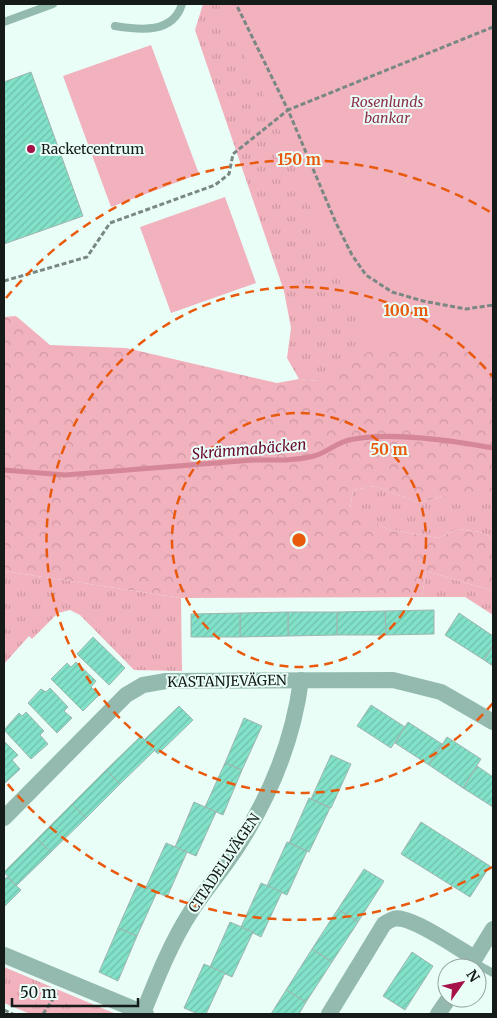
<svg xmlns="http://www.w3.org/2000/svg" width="497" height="1018" viewBox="0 0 497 1018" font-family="Merriweather,serif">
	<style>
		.grass { fill: url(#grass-tufts) }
		.forest { fill: url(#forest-crowns) }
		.park { fill: #f1b1bd }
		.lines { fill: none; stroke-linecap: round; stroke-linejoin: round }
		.stream { stroke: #d58797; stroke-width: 5 }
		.building { fill: url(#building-hatch); stroke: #a2b4af }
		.path { stroke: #7a8884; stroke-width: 3; stroke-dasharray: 5 2.5; stroke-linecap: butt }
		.service { stroke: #94baaf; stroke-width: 8 }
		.minor { stroke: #94baaf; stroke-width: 16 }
		.ring { fill: none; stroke: #e8590c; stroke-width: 2.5; stroke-dasharray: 9 6 }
		.poi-dot { fill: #a6114a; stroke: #eafef8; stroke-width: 2 }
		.labels { text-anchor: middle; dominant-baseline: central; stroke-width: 4; stroke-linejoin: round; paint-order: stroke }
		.park-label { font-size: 14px; font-style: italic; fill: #8c2f49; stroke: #eafef8 }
		.poi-label { font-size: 14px; fill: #141b19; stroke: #eafef8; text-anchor: start }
		.street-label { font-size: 14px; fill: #141b19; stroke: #eafef8 }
		.water-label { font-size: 15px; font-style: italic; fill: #68082c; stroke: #eafef8 }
		.centre { fill: #e8590c; stroke: #eafef8; stroke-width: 2.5 }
		.ring-label { font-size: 15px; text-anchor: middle; font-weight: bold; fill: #e8590c; stroke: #eafef8; stroke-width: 4; stroke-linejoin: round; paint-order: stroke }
	</style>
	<defs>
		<pattern id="grass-tufts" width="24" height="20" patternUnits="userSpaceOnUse" patternTransform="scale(1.25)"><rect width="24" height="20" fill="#f1b1bd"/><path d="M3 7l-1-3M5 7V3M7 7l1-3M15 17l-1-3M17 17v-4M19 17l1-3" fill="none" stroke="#ce98a2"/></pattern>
		<pattern id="forest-crowns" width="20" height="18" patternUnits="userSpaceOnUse" patternTransform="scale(1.25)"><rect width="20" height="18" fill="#f1b1bd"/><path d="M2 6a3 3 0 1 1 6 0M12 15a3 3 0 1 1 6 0" fill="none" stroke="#ce98a2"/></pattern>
		<pattern id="building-hatch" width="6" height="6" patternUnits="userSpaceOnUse" patternTransform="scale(1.25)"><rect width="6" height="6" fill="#81e1c9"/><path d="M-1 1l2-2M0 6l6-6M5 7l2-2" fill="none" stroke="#6fc0ac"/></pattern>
	</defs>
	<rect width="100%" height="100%" fill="#eafef8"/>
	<g class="grass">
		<path d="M203 4H493V328L318 381 299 379 287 358 291 328 284 291 195 30Z"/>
		<path d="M375 486 420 503 443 496H490L493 497V538L480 532 458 529 438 538 387 529 350 509 353 490Z"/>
		<path d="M4 571 181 598 182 671 134 670 80 615 70 610 58 613 32 639 29 636 4 664Z"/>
		<path d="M426 571 493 591V615L465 597H422Z"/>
		<path d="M4 967 116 1014H30L4 1003Z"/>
	</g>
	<path class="forest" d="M16 316 50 345 126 348 277 383 299 379 318 381 406 330 493 328V497L443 496 420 503 375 486 353 490 350 508 387 529 438 538 458 529 480 532 493 538V591L426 571 422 597 181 598 4 571V317Z"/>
	<g class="park">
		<path d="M218 4H493V356L457 350 368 345 343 288 271 109Z"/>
		<path d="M151 45 199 174 111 207 63 76Z"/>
		<path d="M225 197 256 283 171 313 140 227Z"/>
	</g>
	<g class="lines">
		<path class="stream" d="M4 470 65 475 253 460C273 460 295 461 314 456 326 453 336 443 349 440 387 431 455 441 493 448"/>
	</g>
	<g class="building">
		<path d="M31 72 83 216 4 244V82Z"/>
		<path d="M434 610V634L386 635 385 611Z"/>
		<path d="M385 611 386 635H337V612Z"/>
		<path d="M288 612H337V635L288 636Z"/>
		<path d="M288 612V636L240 637V613Z"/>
		<path d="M240 613V637H191V614Z"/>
		<path d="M459 613 493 636V645L484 660 445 635Z"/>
		<path d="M93 637 125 668 109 685 77 654Z"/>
		<path d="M493 645V666L484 660Z"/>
		<path d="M76 662 96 681 91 687 99 695 83 711 51 679 67 663 71 667Z"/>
		<path d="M50 688 68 707 64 711 72 718 57 733 28 703 41 689 46 692Z"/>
		<path d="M371 705 405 727 391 748 357 726Z"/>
		<path d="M179 706 193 720 158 754 144 740Z"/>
		<path d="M26 712 44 731 40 735 48 744 31 759 4 730 19 713 22 716Z"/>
		<path d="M244 718 262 726 242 770 225 763Z"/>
		<path d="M408 722 442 744 429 765 395 743Z"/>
		<path d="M141 736 155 750 120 784 106 770Z"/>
		<path d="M447 737 481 759 463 788 429 765Z"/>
		<path d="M4 741 18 755 12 760 20 769 4 784Z"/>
		<path d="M331 755 351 764 331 808 311 799Z"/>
		<path d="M225 763 242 770 223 815 205 807Z"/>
		<path d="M477 766 493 777V807L463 788Z"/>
		<path d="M106 770 120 784 86 818 72 804Z"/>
		<path d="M309 798 330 808 309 852 289 843Z"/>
		<path d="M194 802 216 812 196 856 175 847Z"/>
		<path d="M72 804 86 818 51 852 37 839Z"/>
		<path d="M421 822 490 866 470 897 401 854Z"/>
		<path d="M37 839 51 852 16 886 4 872Z"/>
		<path d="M287 842 307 851 287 895 267 886Z"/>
		<path d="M166 843 187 852 167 897 146 887Z"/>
		<path d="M364 869 384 881 358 922 338 909Z"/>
		<path d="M7 877 21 890 4 907V880Z"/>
		<path d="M138 883 157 892 137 936 118 928Z"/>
		<path d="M261 883 282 892 261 937 241 927Z"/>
		<path d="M338 909 358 922 332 962 312 949Z"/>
		<path d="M230 922 253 932 232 977 210 967Z"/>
		<path d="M118 928 137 936 118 981 99 972Z"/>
		<path d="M312 949 332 962 306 1002 286 990Z"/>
		<path d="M412 952 433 966 405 1010 383 996Z"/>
		<path d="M204 964 225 973 206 1014H198L184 1008Z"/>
		<path d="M286 990 306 1002 299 1014H271Z"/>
	</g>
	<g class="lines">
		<g class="path">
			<path d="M493 27 288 110 336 223 352 255 366 275 392 292 423 301 466 309 493 305"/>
			<path d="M4 281 87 257 110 223 215 185 229 174 233 154 288 110 236 4"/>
			<path d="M4 1010 13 1014"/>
			<path d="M43 1014 57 993"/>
		</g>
		<g class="service">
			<path d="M4 22 53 4"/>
			<path d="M115 26C140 30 173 34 182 4"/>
			<path d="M473 962 493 973"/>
		</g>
		<g class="minor">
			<path d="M4 818 126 695 143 685 166 681 393 680 441 692 493 722"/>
			<path d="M4 955 146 1014"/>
			<path d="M469 968 493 929"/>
			<path d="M143 1013C157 978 171 942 192 910 206 889 222 870 236 849 270 797 293 742 301 680"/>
			<path d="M329 1014 384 924C390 920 395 917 402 919 422 923 457 948 475 958"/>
			<path d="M438 1014 449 998"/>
		</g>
	</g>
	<g class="ring">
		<circle cx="299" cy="540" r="127"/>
		<path d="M493 703A253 253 0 1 1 493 377"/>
		<path d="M492 867A380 380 0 0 1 6 782M6 298A380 380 0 0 1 492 213"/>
	</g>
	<circle class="poi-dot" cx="31" cy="149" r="5"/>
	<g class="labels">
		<g class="park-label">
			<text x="387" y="102">Rosenlunds<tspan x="387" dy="16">bankar</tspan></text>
		</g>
		<g class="poi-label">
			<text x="41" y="149">Racketcentrum</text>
		</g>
		<g class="street-label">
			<text transform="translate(227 681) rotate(-1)">KASTANJEVÄGEN</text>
			<text transform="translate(224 863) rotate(-56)">CITADELLVÄGEN</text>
		</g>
		<g class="water-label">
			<text transform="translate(249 449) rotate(-5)">Skrämmabäcken</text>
		</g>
	</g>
	<circle cx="299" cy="540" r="8" class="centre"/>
	<g class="ring-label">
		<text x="299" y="165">150 m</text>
		<text x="406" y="316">100 m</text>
		<text x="389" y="455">50 m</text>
	</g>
	<rect width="497" height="1018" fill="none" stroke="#141b19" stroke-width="10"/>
	<g transform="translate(462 983) rotate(57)"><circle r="24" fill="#eafef8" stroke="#94a39f"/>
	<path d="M0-4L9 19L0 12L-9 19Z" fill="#a6114a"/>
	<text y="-8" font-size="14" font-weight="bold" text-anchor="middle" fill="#141b19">N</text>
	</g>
	<path d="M12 998v8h126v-8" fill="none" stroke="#141b19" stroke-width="2.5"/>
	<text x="20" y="998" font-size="15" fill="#141b19" stroke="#eafef8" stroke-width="4" paint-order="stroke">50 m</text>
</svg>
